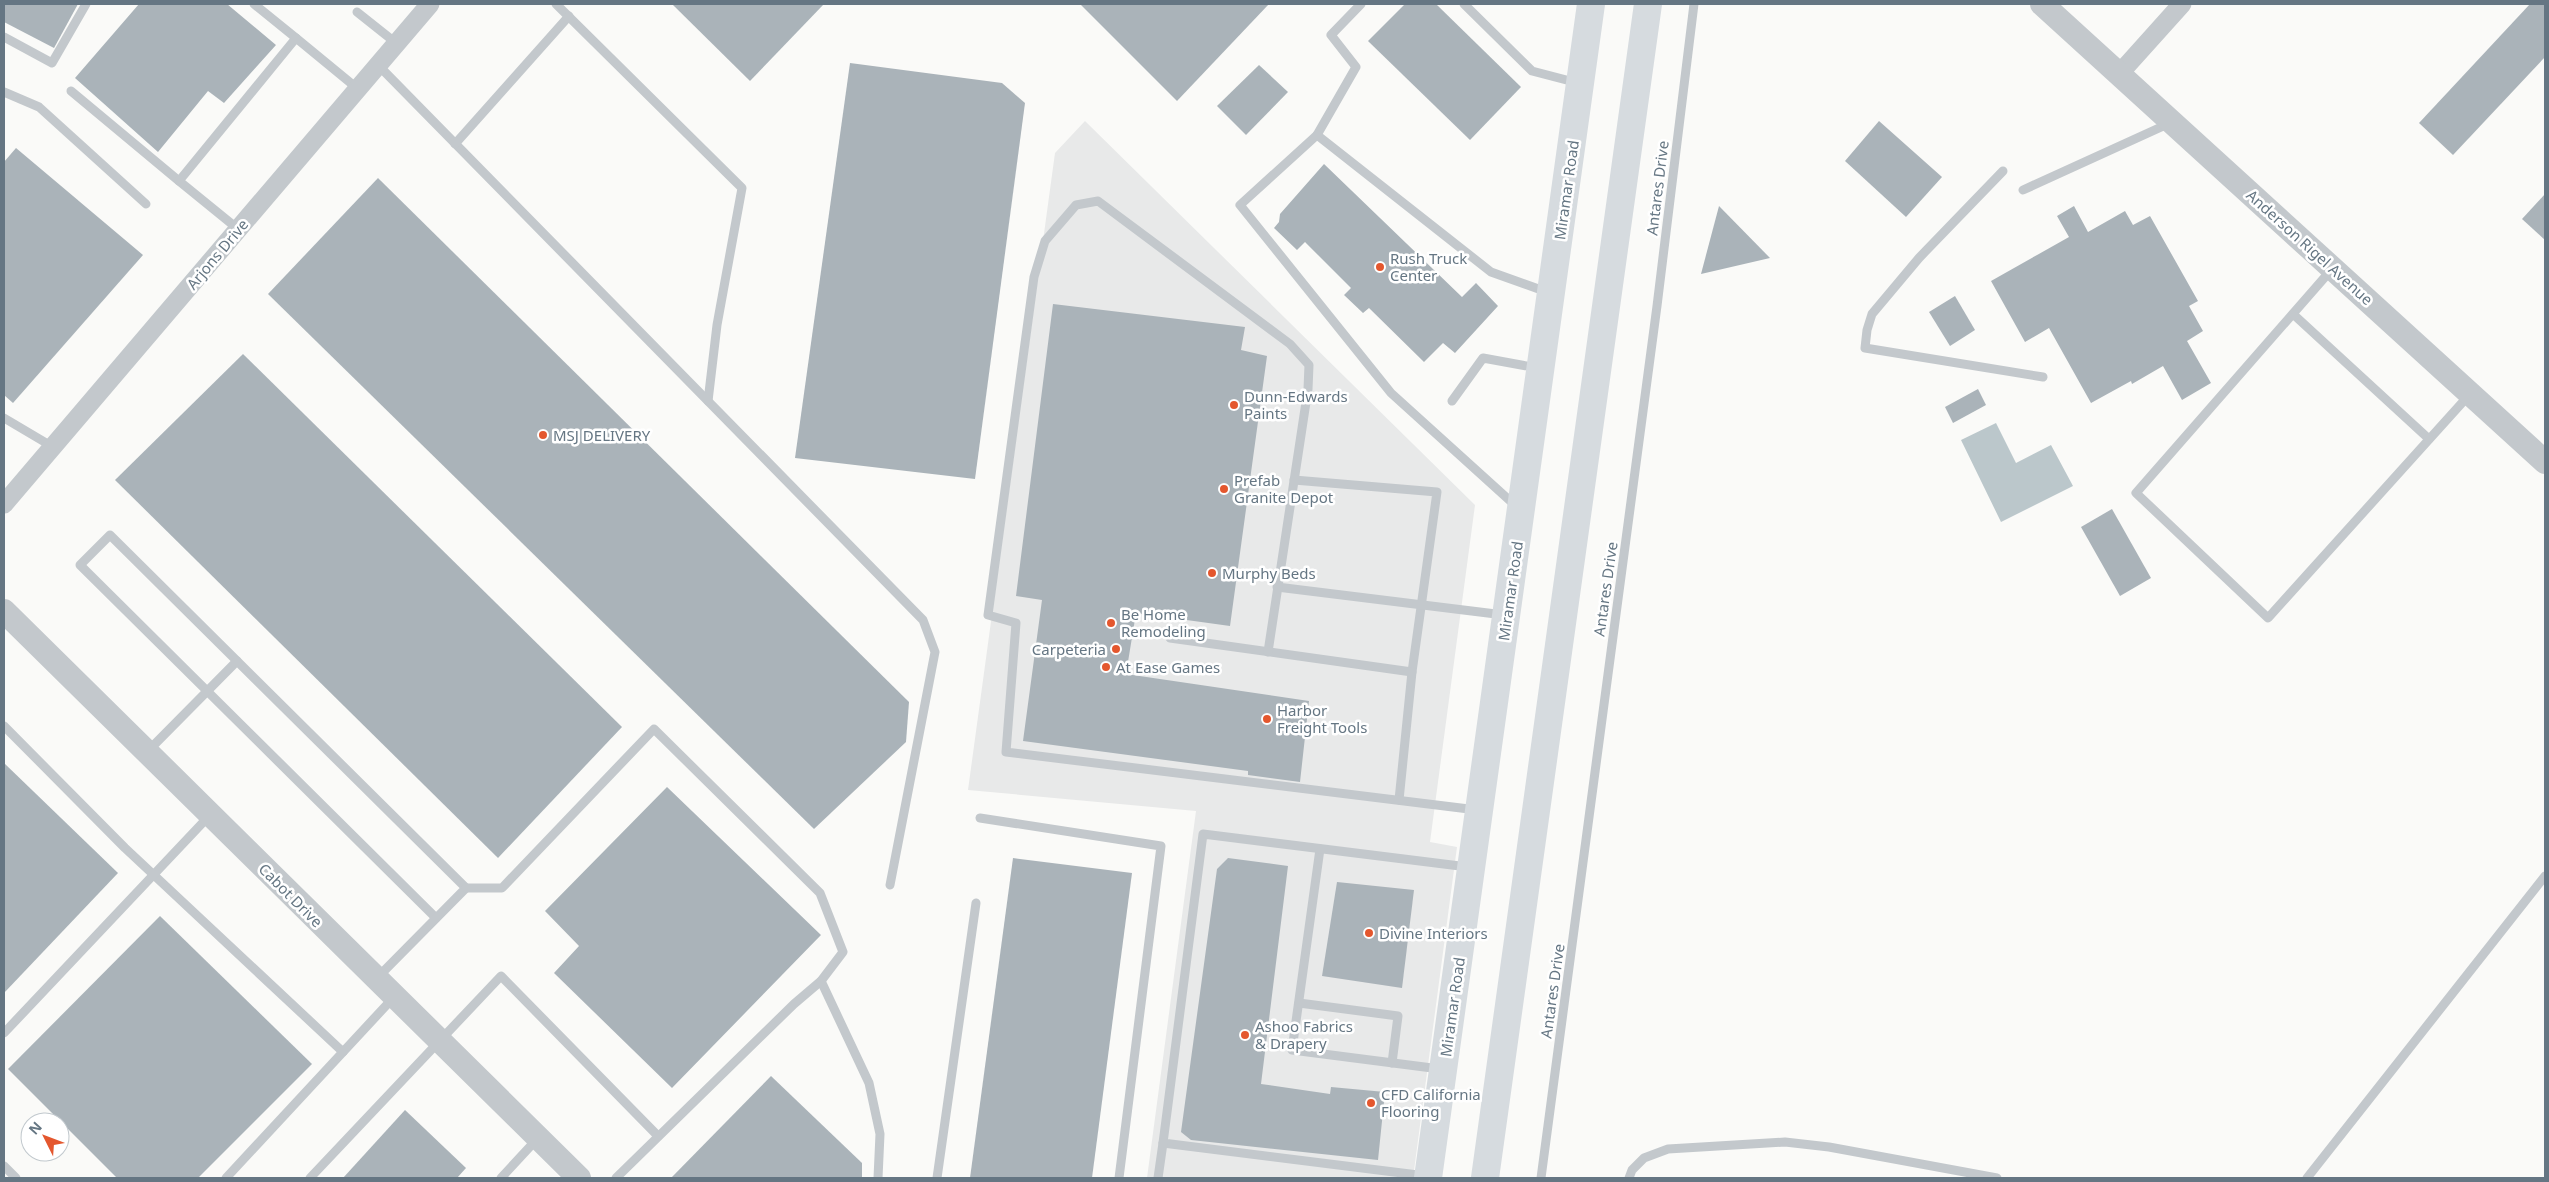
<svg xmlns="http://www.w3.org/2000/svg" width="2549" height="1182" viewBox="0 0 2549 1182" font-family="'Noto Sans',sans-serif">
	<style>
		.built { fill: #e8e9e9 }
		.water { fill: #bbc7cb }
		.building { fill: #aab3b9 }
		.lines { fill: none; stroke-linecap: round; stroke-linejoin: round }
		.service { stroke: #c3c8cc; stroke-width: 9 }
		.minor { stroke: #c3c8cc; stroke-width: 19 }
		.tertiary { stroke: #c3c8cc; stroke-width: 24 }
		.primary { stroke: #d6dbdf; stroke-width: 28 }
		.poi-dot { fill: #e4572e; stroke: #fff; stroke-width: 2 }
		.labels { text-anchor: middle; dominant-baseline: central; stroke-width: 5; stroke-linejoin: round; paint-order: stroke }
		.street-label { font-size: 15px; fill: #657683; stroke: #fff }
		.poi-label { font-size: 15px; fill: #657683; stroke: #fff; text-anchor: start }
	</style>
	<rect width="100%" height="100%" fill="#fafaf8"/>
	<path class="built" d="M1085 121 1475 505 1430 842 1457 847 1413 1178H1147L1196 811 968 790 1055 153Z"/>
	<path class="water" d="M1996 423 2016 463 2051 445 2073 486 2001 522 1961 440Z"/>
	<g class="building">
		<path d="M4 4H78L54 48 4 22Z"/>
		<path d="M139 4H227L276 45 224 103 208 91 158 152 75 78Z"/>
		<path d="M672 4H824L750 81Z"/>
		<path d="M1080 4H1269L1177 101Z"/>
		<path d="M1405 4H1436L1521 87 1470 140 1368 41Z"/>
		<path d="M2530 4H2545V57L2453 155 2419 123Z"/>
		<path d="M850 63 1002 83 1025 103 975 479 795 458Z"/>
		<path d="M1259 65 1288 92 1246 135 1217 106Z"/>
		<path d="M1879 121 1942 177 1906 217 1845 161Z"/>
		<path d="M16 148 143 255 13 403 4 395V162Z"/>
		<path d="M1324 164 1462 297 1476 283 1498 306 1455 353 1443 343 1424 362 1369 308 1363 313 1344 295 1351 288 1305 242 1297 250 1274 228 1279 222 1280 214Z"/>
		<path d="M378 178 909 702 906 742 814 829 268 294Z"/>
		<path d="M2545 194V240L2522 219Z"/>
		<path d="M1719 206 1770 258 1701 274Z"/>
		<path d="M2074 206 2088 232 2125 211 2133 225 2150 216 2198 301 2189 306 2203 331 2187 341 2211 383 2182 400 2163 366 2132 384 2131 381 2091 403 2049 328 2025 342 1991 281 2069 237 2057 216Z"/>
		<path d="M1955 296 1975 330 1950 346 1929 312Z"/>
		<path d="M1053 304 1245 327 1241 350 1267 356 1230 626 1136 613 1126 674 1309 701 1300 782 1248 775V771L1023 741 1042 600 1016 596Z"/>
		<path d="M243 354 622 727 498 858 115 480Z"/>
		<path d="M1978 389 1986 405 1953 423 1945 407Z"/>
		<path d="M2112 509 2151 578 2120 596 2081 527Z"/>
		<path d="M4 763 118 873 4 993Z"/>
		<path d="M667 787 821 935 672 1088 554 973 579 946 545 911Z"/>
		<path d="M1013 858 1132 873 1092 1178H970Z"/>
		<path d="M1228 858 1288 866 1261 1084 1330 1094 1331 1087 1385 1092 1378 1160 1191 1140 1181 1132 1217 869Z"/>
		<path d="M1337 882 1414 890 1402 988 1322 976Z"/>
		<path d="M160 916 312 1064 198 1178H117L8 1069Z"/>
		<path d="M771 1076 862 1163V1178H671Z"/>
		<path d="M405 1110 466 1168 457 1178H343Z"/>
	</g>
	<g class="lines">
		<g class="service">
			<path d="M254 4 296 38"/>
			<path d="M556 4 742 188 717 325 708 401"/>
			<path d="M1464 4 1532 71 1578 83"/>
			<path d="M357 12 396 43"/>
			<path d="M4 37 52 63 86 4"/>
			<path d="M378 65 923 620 935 652 890 885"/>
			<path d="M71 91 179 181"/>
			<path d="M4 92 39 107 146 204"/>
			<path d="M1317 135 1356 67 1331 35 1361 4"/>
			<path d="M455 144 569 16"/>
			<path d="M2003 171 1919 258 1872 314 1867 330 1865 348 2043 377"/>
			<path d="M2023 190 2170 123"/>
			<path d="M238 229 179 181 296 38 358 89"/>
			<path d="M2332 269 2136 493 2268 618 2470 394"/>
			<path d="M2293 314 2429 439"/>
			<path d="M1452 401 1483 358 1538 368"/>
			<path d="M4 418 53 447"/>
			<path d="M1294 480 1437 492 1412 672 1399 800"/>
			<path d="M1517 507 1391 393 1240 205 1317 135 1491 272 1547 292"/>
			<path d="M1277 587 1504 615"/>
			<path d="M1170 638 1412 672"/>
			<path d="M1268 652 1308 389 1309 365 1290 344 1098 201 1076 205 1045 241 1034 277 988 615 1016 623 1006 752 1477 810"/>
			<path d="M237 661 110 535 80 565 436 918"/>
			<path d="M4 726 125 848 343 1052"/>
			<path d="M147 752 237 661 466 888 377 978"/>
			<path d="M980 818 1161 846 1119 1178"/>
			<path d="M1320 849 1292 1050 1440 1069"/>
			<path d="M466 888H502L654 729 820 893 843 952 821 981 794 1004 616 1178"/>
			<path d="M821 981 869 1083 880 1134 878 1178"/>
			<path d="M1299 1003 1398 1016 1392 1063"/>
			<path d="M4 1033 210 815"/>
			<path d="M4 1166 16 1178"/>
			<path d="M1426 1176 1163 1143 1203 834 1468 867"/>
			<path d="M226 1178 394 997"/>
			<path d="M310 1178 501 976 658 1136"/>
			<path d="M501 1178 538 1138"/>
			<path d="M937 1178 976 903"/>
			<path d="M1158 1178 1163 1143"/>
			<path d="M1541 1178 1657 306 1694 4"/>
			<path d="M1629 1178 1632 1170 1644 1158 1668 1149 1785 1142 1829 1147 1997 1178"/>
			<path d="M2307 1178 2545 876"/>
		</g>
		<g class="minor">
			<path d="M2120 73 2182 4"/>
			<path d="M4 504 430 4"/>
		</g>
		<g class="tertiary">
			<path d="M2042 4 2545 462"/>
			<path d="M4 611 579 1178"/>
		</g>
		<g class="primary">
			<path d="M1428 1178 1591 4"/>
			<path d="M1485 1178 1648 4"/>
		</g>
	</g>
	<g class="poi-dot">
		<circle cx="1380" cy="267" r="5"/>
		<circle cx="1234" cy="405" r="5"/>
		<circle cx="543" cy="435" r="5"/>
		<circle cx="1224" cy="489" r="5"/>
		<circle cx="1212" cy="573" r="5"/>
		<circle cx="1111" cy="623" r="5"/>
		<circle cx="1116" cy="649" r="5"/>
		<circle cx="1106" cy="667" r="5"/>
		<circle cx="1267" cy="719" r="5"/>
		<circle cx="1369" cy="933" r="5"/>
		<circle cx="1245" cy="1035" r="5"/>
		<circle cx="1371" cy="1103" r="5"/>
	</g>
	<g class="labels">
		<g class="street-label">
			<text transform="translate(1657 188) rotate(-83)">Antares Drive</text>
			<text transform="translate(1566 190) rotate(-82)">Miramar Road</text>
			<text transform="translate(2310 247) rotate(42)">Anderson Rigel Avenue</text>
			<text transform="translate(217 254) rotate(-50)">Arjons Drive</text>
			<text transform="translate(1605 589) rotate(-82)">Antares Drive</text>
			<text transform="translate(1510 591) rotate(-82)">Miramar Road</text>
			<text transform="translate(291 895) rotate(45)">Cabot Drive</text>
			<text transform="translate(1552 991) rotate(-82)">Antares Drive</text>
			<text transform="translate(1452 1007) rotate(-82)">Miramar Road</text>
		</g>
		<g class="poi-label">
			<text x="1390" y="258">Rush Truck<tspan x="1390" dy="17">Center</tspan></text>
			<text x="1244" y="396">Dunn-Edwards<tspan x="1244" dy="17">Paints</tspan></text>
			<text x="553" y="435">MSJ DELIVERY</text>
			<text x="1234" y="480">Prefab<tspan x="1234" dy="17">Granite Depot</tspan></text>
			<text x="1222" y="573">Murphy Beds</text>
			<text x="1121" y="614">Be Home<tspan x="1121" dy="17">Remodeling</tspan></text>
			<text x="1106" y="649" text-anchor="end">Carpeteria</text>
			<text x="1116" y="667">At Ease Games</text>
			<text x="1277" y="710">Harbor<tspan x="1277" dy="17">Freight Tools</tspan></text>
			<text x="1379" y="933">Divine Interiors</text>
			<text x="1255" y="1026">Ashoo Fabrics<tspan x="1255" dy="17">&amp; Drapery</tspan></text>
			<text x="1381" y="1094">CFD California<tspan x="1381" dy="17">Flooring</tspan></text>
		</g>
	</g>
	<rect width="2549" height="1182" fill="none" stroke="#657683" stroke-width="10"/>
	<g transform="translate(45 1137) rotate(312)"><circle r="24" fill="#ffffff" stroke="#c1c8cd"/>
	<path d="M0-4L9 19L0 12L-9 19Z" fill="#e4572e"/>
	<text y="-8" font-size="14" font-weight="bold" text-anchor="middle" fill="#657683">N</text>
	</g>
</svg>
